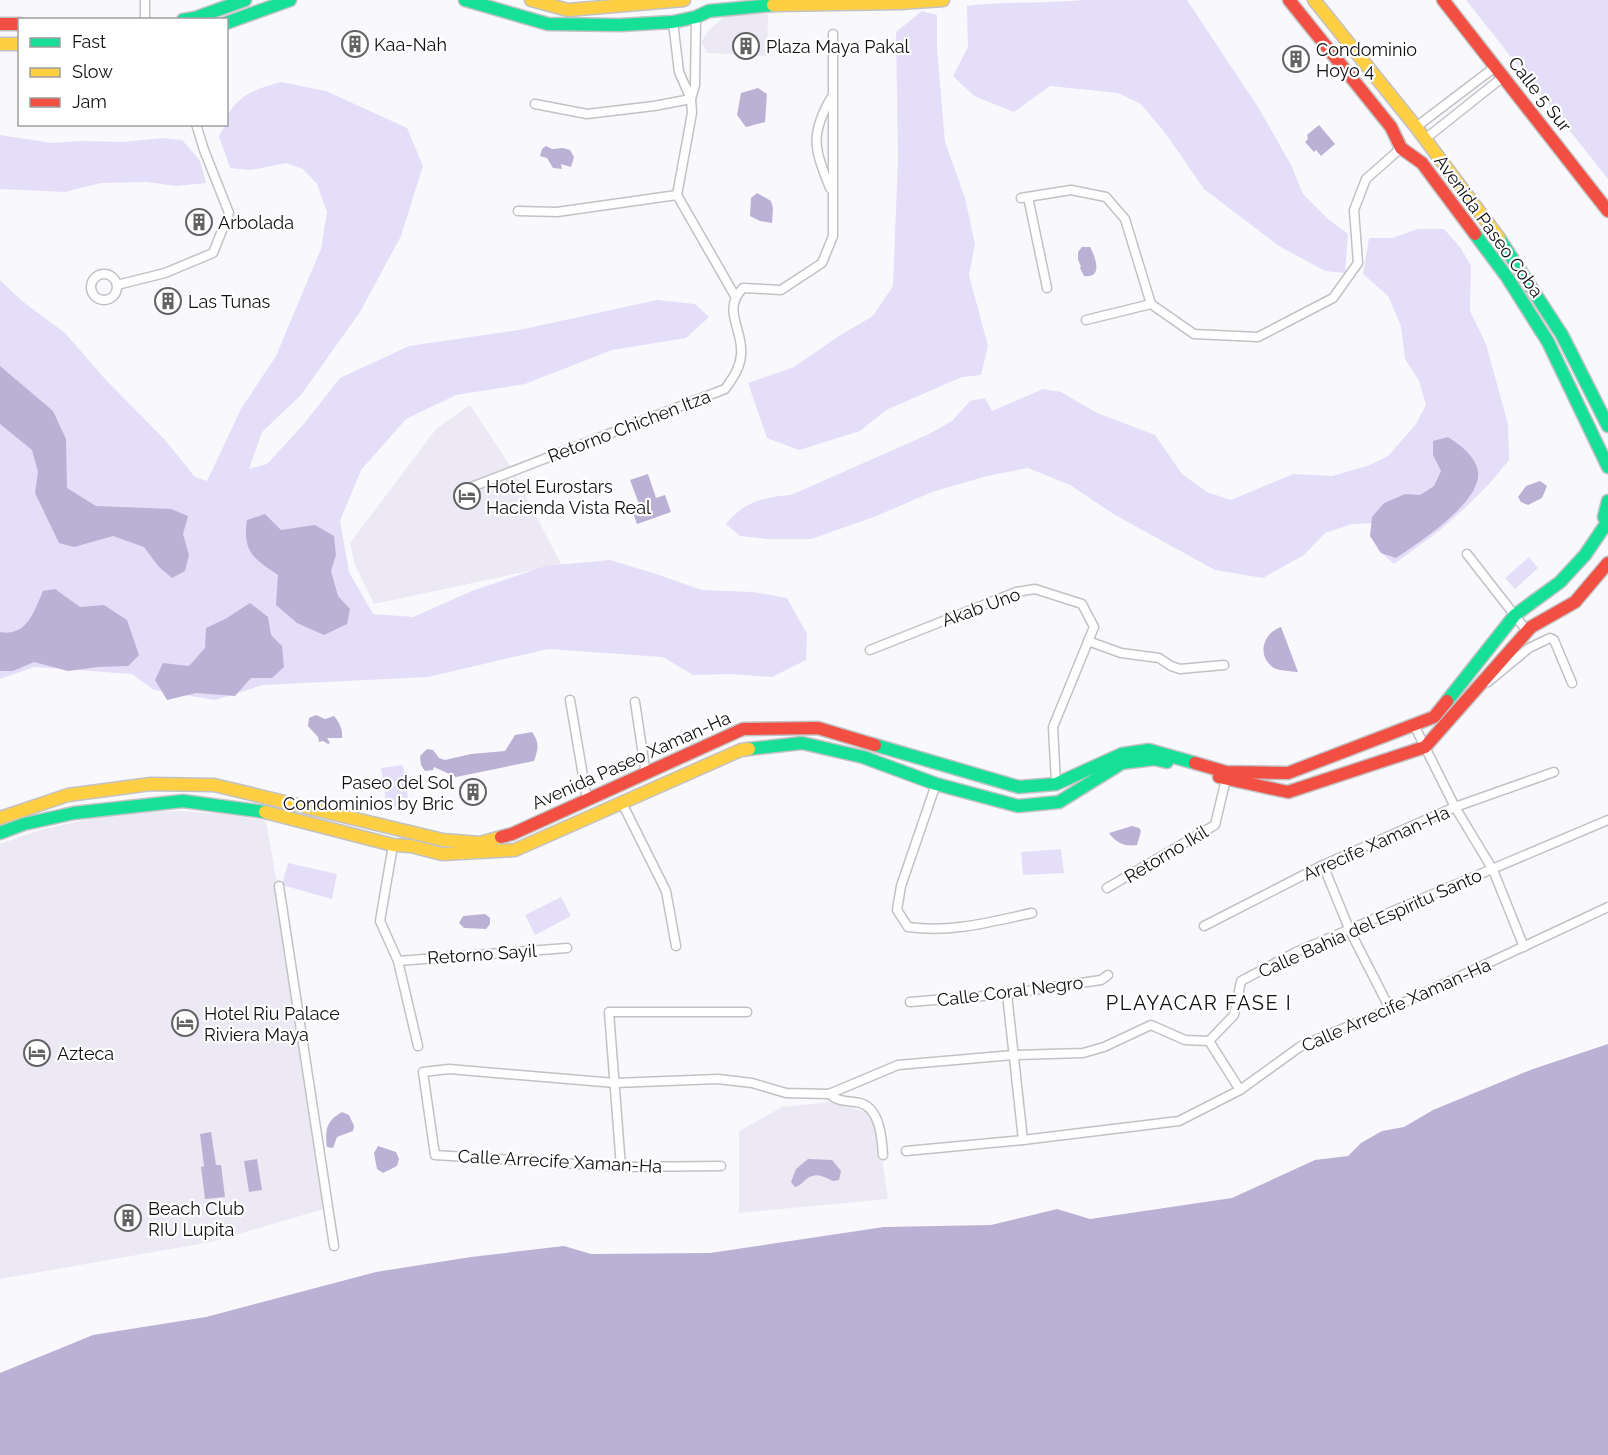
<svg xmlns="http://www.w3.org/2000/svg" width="1608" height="1455" viewBox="0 0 1608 1455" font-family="Raleway,sans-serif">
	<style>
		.built { fill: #ece9f4 }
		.green { fill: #e5def8 }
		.water { fill: #bbb1d4 }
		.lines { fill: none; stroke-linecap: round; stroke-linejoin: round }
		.street-casing { stroke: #c2c2c5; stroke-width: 11 }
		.fast-casing { stroke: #c2c2c5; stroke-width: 15 }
		.slow-casing { stroke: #c2c2c5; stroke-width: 15 }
		.jam-casing { stroke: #c2c2c5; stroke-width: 15 }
		.street { stroke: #fefeff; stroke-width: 8 }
		.fast { stroke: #16e098; stroke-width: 12 }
		.slow { stroke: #ffcf43; stroke-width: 12 }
		.jam { stroke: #f24e42; stroke-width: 12 }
		.labels { text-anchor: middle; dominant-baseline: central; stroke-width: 4.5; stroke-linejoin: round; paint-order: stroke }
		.poi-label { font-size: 18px; fill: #100f12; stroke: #fff; text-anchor: start }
		.street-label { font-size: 18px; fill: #100f12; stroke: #fff }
		.neighbourhood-label { font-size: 20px; letter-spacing: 1.5px; fill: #100f12; stroke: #fff }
	</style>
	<rect width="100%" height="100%" fill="#f9f8fd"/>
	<g class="built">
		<path d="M768 14 767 56 707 53 701 42 709 30 725 16Z"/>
		<path d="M470 405 511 467 561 564 374 604 355 565 350 543 436 429Z"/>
		<path d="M177 811 223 814 266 821 298 1003 327 1208 211 1242 0 1279V844L40 830 103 816 136 812Z"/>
		<path d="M830 1102 866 1112 878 1131 888 1199 739 1213V1131L782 1107Z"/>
	</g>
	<g class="green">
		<path d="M1084 0H1187L1258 107 1291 165 1303 194 1328 219 1348 234 1345 273 1325 271 1279 246 1204 189 1166 134 1141 104 1118 93 1050 86 1014 112 974 96 953 76 968 47 967 6C1006 1 1045 4 1084 0Z"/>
		<path d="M1466 0H1608V179Z"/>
		<path d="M922 11 937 15V48L945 142 965 198 975 244 969 275 988 346 981 375 962 377 886 410 860 431 799 450 767 438 748 383 794 367 839 336 873 316 893 286 898 158 896 32Z"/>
		<path d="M281 82 326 91 407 128 423 166 401 236 360 312 301 395 262 432 249 469 267 464 303 425 340 378 409 346 519 330 657 300 695 304 709 317 686 338 612 350 525 384 456 395 406 419 361 470 340 521 349 572 373 614 413 617 472 591 545 566 610 560 653 573 702 590 753 592 787 598 807 634 806 660 772 677 731 674 693 675 663 657 548 649 428 677 263 685 215 700 154 690 132 674 34 667 0 679V280L22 301 65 333 106 380 165 440 195 477 207 481 241 409 276 356 321 249 327 212 317 184 303 169 286 163 251 170 230 168 219 136 225 125 226 124C230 97 258 88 281 82Z"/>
		<path d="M0 135 52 143 80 141 123 142 164 138 182 140 200 161 206 183 176 186 147 182 101 183 65 192 0 189Z"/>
		<path d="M1418 229H1444L1460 247 1471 266 1470 311 1486 344 1508 424 1509 460 1490 483 1465 508 1439 531 1394 564 1378 550 1373 523 1352 524 1325 533 1304 555 1263 578 1215 570 1115 515 1070 485 1028 468 987 476 932 492 874 517 811 539H768L740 536 726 524C743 502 764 497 791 495L927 435 952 421 970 401 985 398 992 411 1043 389 1061 392 1097 413 1155 435 1182 474 1207 492 1231 500 1293 474 1332 476 1370 465 1388 456 1416 424 1426 405 1419 381 1405 359 1401 326 1388 296 1363 274 1369 238H1392Z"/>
		<path d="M1529 557 1538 568 1515 589 1505 578Z"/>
		<path d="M403 765 409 805 387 808 381 768Z"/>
		<path d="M1061 849 1064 873 1023 875 1021 852Z"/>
		<path d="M288 863 337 874 332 899 282 885Z"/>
		<path d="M561 897 571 916 535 935 525 915Z"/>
	</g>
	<g class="water">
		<path d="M758 88 767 94 765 122 746 127 737 115 741 93Z"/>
		<path d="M1319 125 1335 144 1321 156 1316 150 1314 152 1305 142 1308 139 1307 135Z"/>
		<path d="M546 146 552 149 563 148 570 150 574 157 571 167 561 164 562 169 553 168 547 158 540 156 542 149Z"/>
		<path d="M757 193 771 201 773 208 772 223 760 221 750 216 751 198Z"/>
		<path d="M1082 247H1090C1096 258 1103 279 1084 276L1080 268 1081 266 1078 260V252Z"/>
		<path d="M0 366 53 411 66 439 67 488 96 506 171 509 188 516 183 534 189 555 185 571 172 578 158 566 144 547 113 536 74 547 59 543 35 493 38 472 32 450 0 424Z"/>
		<path d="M1448 437C1460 445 1476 456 1478 472 1482 502 1417 544 1396 558L1381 553 1370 536 1372 517 1384 503 1405 494 1420 495 1434 486 1441 471 1433 455V441Z"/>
		<path d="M648 474 656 498 665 495 671 512 637 524 631 507 639 504 630 480Z"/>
		<path d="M1540 481 1547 486 1542 498 1528 505 1521 502 1518 497 1526 486Z"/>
		<path d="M265 514 281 530 315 525 334 536 336 555 331 571 338 596 350 609 347 624 324 635 297 623 276 605 278 575C254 559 242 552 247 520Z"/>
		<path d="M55 589 80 607 104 605 127 620 139 655 128 666 98 667 68 671 34 662 13 671H0V632C27 637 34 611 43 591Z"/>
		<path d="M250 603 268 617 271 635 282 646 284 667 272 678H251L235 696 196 693 167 700 155 680 163 663 189 666 205 648 206 628 227 618Z"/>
		<path d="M1281 627 1298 672C1290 671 1280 671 1274 668 1256 656 1263 633 1281 627Z"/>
		<path d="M316 715 325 719 334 716C339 722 343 729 342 738H327L330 743 328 744 323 741 319 742 318 737 308 726 309 718Z"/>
		<path d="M532 732C540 743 538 749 534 761L456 777 434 767 433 770 425 771 421 765 420 756 427 749 433 750 439 758 445 760 471 754 505 751 515 735Z"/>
		<path d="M1132 826 1139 828 1141 831 1137 845C1125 847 1116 843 1109 833Z"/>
		<path d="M485 914 490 918V924L486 929 464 928 459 923 463 916Z"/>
		<path d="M1608 1044V1455H0V1373L93 1335 206 1317 376 1272 471 1257 564 1246 591 1254 710 1253 884 1227 991 1225 1057 1209 1090 1219 1232 1198 1315 1160 1348 1156 1361 1143 1382 1131 1404 1127 1433 1110 1533 1069Z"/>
		<path d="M342 1112 349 1115 354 1126 353 1131 337 1137 333 1148 327 1147C325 1130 326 1121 342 1112Z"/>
		<path d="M211 1132 216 1165H221L225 1197 205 1199 201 1167 204 1166 200 1134Z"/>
		<path d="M378 1146 396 1152 399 1159 397 1166 383 1173 377 1169 374 1153Z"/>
		<path d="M257 1159 262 1190 249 1192 244 1161Z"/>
		<path d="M808 1159 832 1160 841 1171 839 1180 833 1181C825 1177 816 1172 808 1178 802 1182 802 1185 795 1187L791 1182 796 1169Z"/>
	</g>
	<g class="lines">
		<defs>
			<g id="street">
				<path d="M145 0V20"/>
				<path d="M696 17 695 85 691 99 692 113 677 195 735 296"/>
				<path d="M673 22 679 72 691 99"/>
				<path d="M535 104 587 114 654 106 691 99"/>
				<path d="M1416 127 1495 67"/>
				<path d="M1425 139 1503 77"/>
				<path d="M830 188C815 150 809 136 831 98"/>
				<path d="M1028 197 1047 288"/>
				<path d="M1021 198 1071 190 1106 197 1125 219 1151 304 1194 334 1258 337 1333 298 1358 263 1354 210 1366 179 1401 148"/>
				<path d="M518 211 557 212 677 195"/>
				<circle cx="104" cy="287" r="13"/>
				<path d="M117 285 165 273 213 253 229 213 204 150 196 124"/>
				<path d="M1086 320 1151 304"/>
				<path d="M469 488 725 389C732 379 740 369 741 355 744 330 721 310 743 288L781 290 822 263 833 236V34"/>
				<path d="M1467 554 1527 631"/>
				<path d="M1088 641 1121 653 1159 658 1171 666 1180 669 1224 665"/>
				<path d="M870 650 1016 592 1035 589 1082 604 1094 627 1053 727 1056 784"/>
				<path d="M1488 682 1529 648 1550 638 1554 640 1572 683"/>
				<path d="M570 700 587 799"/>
				<path d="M635 702 645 768 643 774"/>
				<path d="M1414 725 1455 807 1493 870 1524 947"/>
				<path d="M936 784 901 886 897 910 908 927C952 933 990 922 1032 913"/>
				<path d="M622 803 666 891 676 946"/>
				<path d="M393 845 380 921 398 961 418 1046"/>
				<path d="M1323 865 1350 931 1390 1009"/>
				<path d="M279 886 334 1246"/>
				<path d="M1107 888 1215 825 1226 779"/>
				<path d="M1204 926 1323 865 1455 807 1554 772"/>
				<path d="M398 961 567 948"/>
				<path d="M1007 994 1023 1140"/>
				<path d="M910 1002 1007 994 1101 980 1108 975"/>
				<path d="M1209 1041 1240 1090"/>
				<path d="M829 1094C840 1103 847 1100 860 1103 880 1108 882 1139 883 1155"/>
				<path d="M906 1151 1023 1140 1179 1121 1240 1090 1301 1046 1390 1009 1608 907"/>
				<path d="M721 1166 621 1167 435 1155 423 1072 449 1069 615 1083 718 1079 752 1083 786 1093 829 1094 898 1065 1013 1055 1083 1053 1104 1047 1151 1025 1185 1040 1209 1041 1234 1015 1241 981 1296 952 1608 820"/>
				<path d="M621 1167 609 1012H747"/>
			</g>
			<g id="fast">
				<path d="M465 0 548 24 620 25 673 22 696 17 709 11 773 5"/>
				<path d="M183 20 195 18 245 0"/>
				<path d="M226 23 290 0"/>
				<path d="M1475 234 1507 277 1548 342 1608 467"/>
				<path d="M1499 238 1562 335 1608 426"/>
				<path d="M1608 501 1604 517 1608 527"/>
				<path d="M1447 701 1515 615 1560 582 1585 555 1606 524"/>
				<path d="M875 745 1019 787 1056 784 1122 754 1149 750 1195 763"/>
				<path d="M749 749 802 743 863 757 936 784 1018 806 1059 802 1122 763 1154 759 1167 762"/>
				<path d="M0 833 24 824 74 813 183 801 265 812"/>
			</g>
			<g id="slow">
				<path d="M531 0 568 10 684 0"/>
				<path d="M1314 0 1416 127 1499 238"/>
				<path d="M773 5 900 3 943 0"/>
				<path d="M0 44H20"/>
				<path d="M265 812 393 845 411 846 442 854 515 850 741 750 749 749"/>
				<path d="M0 818 68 795 151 784 214 785 443 840 480 843 501 837"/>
			</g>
			<g id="jam">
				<path d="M1289 0 1391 127 1401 148 1422 163 1475 234"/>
				<path d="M1443 0 1608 211"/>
				<path d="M0 24H20"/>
				<path d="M1195 763 1226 772 1288 773 1434 717 1447 701"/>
				<path d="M1219 777 1288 792 1425 747 1531 627 1575 602 1608 563"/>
				<path d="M501 837 512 834 743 729 818 728 875 745"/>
			</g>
		</defs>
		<use href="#street" class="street-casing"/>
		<use href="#fast" class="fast-casing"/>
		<use href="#slow" class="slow-casing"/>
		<use href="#jam" class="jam-casing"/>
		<use href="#street" class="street"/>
		<use href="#fast" class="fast"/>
		<use href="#slow" class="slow"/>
		<use href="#jam" class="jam"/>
	</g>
	<defs>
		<symbol id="building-ring" viewBox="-11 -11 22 22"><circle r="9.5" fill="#fff" stroke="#626164" stroke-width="1.5"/><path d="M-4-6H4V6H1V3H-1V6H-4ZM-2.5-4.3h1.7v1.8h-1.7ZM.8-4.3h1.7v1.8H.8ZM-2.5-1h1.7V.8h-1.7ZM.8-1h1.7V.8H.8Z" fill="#626164"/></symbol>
		<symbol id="hotel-ring" viewBox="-11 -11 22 22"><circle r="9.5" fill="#fff" stroke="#626164" stroke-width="1.5"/><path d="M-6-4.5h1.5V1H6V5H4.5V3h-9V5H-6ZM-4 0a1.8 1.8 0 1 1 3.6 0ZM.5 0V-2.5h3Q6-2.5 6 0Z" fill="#626164"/></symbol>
	</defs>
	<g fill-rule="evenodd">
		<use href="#building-ring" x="340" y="29" width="30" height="30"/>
		<use href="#building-ring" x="731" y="31" width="30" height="30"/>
		<use href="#building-ring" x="1281" y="44" width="30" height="30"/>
		<use href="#building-ring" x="184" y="207" width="30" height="30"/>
		<use href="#building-ring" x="153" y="286" width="30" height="30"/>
		<use href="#hotel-ring" x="452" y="481" width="30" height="30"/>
		<use href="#building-ring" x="458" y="777" width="30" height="30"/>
		<use href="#hotel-ring" x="170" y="1008" width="30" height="30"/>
		<use href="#hotel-ring" x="22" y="1038" width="30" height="30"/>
		<use href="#building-ring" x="113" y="1203" width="30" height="30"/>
	</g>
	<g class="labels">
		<g class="poi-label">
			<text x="374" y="44">Kaa-Nah</text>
			<text x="766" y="46">Plaza Maya Pakal</text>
			<text x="1316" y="49">Condominio<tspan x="1316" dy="21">Hoyo 4</tspan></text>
			<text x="218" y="222">Arbolada</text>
			<text x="188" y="301">Las Tunas</text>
			<text x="486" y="486">Hotel Eurostars<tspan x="486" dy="21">Hacienda Vista Real</tspan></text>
			<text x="454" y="782" text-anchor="end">Paseo del Sol<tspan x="454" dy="21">Condominios by Bric</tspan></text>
			<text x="204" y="1013">Hotel Riu Palace<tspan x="204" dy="21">Riviera Maya</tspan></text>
			<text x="57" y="1053">Azteca</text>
			<text x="148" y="1208">Beach Club<tspan x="148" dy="21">RIU Lupita</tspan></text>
		</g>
		<g class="street-label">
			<text transform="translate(1540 94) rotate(52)">Calle 5 Sur</text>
			<text transform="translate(1489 226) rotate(54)">Avenida Paseo Coba</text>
			<text transform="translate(629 426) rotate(-21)">Retorno Chichen Itza</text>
			<text transform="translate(981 607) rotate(-20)">Akab Uno</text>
			<text transform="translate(631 760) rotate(-24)">Avenida Paseo Xaman-Ha</text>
			<text transform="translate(1376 843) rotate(-24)">Arrecife Xaman-Ha</text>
			<text transform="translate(1166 854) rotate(-31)">Retorno Ikil</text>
			<text transform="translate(1370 923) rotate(-24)">Calle Bahía del Espiritu Santo</text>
			<text transform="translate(482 954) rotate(-4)">Retorno Sayil</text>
			<text transform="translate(1010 991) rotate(-7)">Calle Coral Negro</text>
			<text transform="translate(1396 1005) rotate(-24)">Calle Arrecife Xaman-Ha</text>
			<text transform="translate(560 1161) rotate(3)">Calle Arrecife Xaman-Ha</text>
		</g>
		<g class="neighbourhood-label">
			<text x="1199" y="1003">PLAYACAR FASE I</text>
		</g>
	</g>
	<rect x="18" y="18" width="210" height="108" fill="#ffffff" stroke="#9f9fa0" stroke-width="1.5"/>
	<rect x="30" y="38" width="30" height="9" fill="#16e098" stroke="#9f9fa0" stroke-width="1.5"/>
	<text x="72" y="48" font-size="18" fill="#100f12">Fast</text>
	<rect x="30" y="68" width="30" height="9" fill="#ffcf43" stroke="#9f9fa0" stroke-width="1.5"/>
	<text x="72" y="78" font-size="18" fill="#100f12">Slow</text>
	<rect x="30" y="98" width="30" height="9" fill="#f24e42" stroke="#9f9fa0" stroke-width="1.5"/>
	<text x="72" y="108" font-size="18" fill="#100f12">Jam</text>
</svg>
